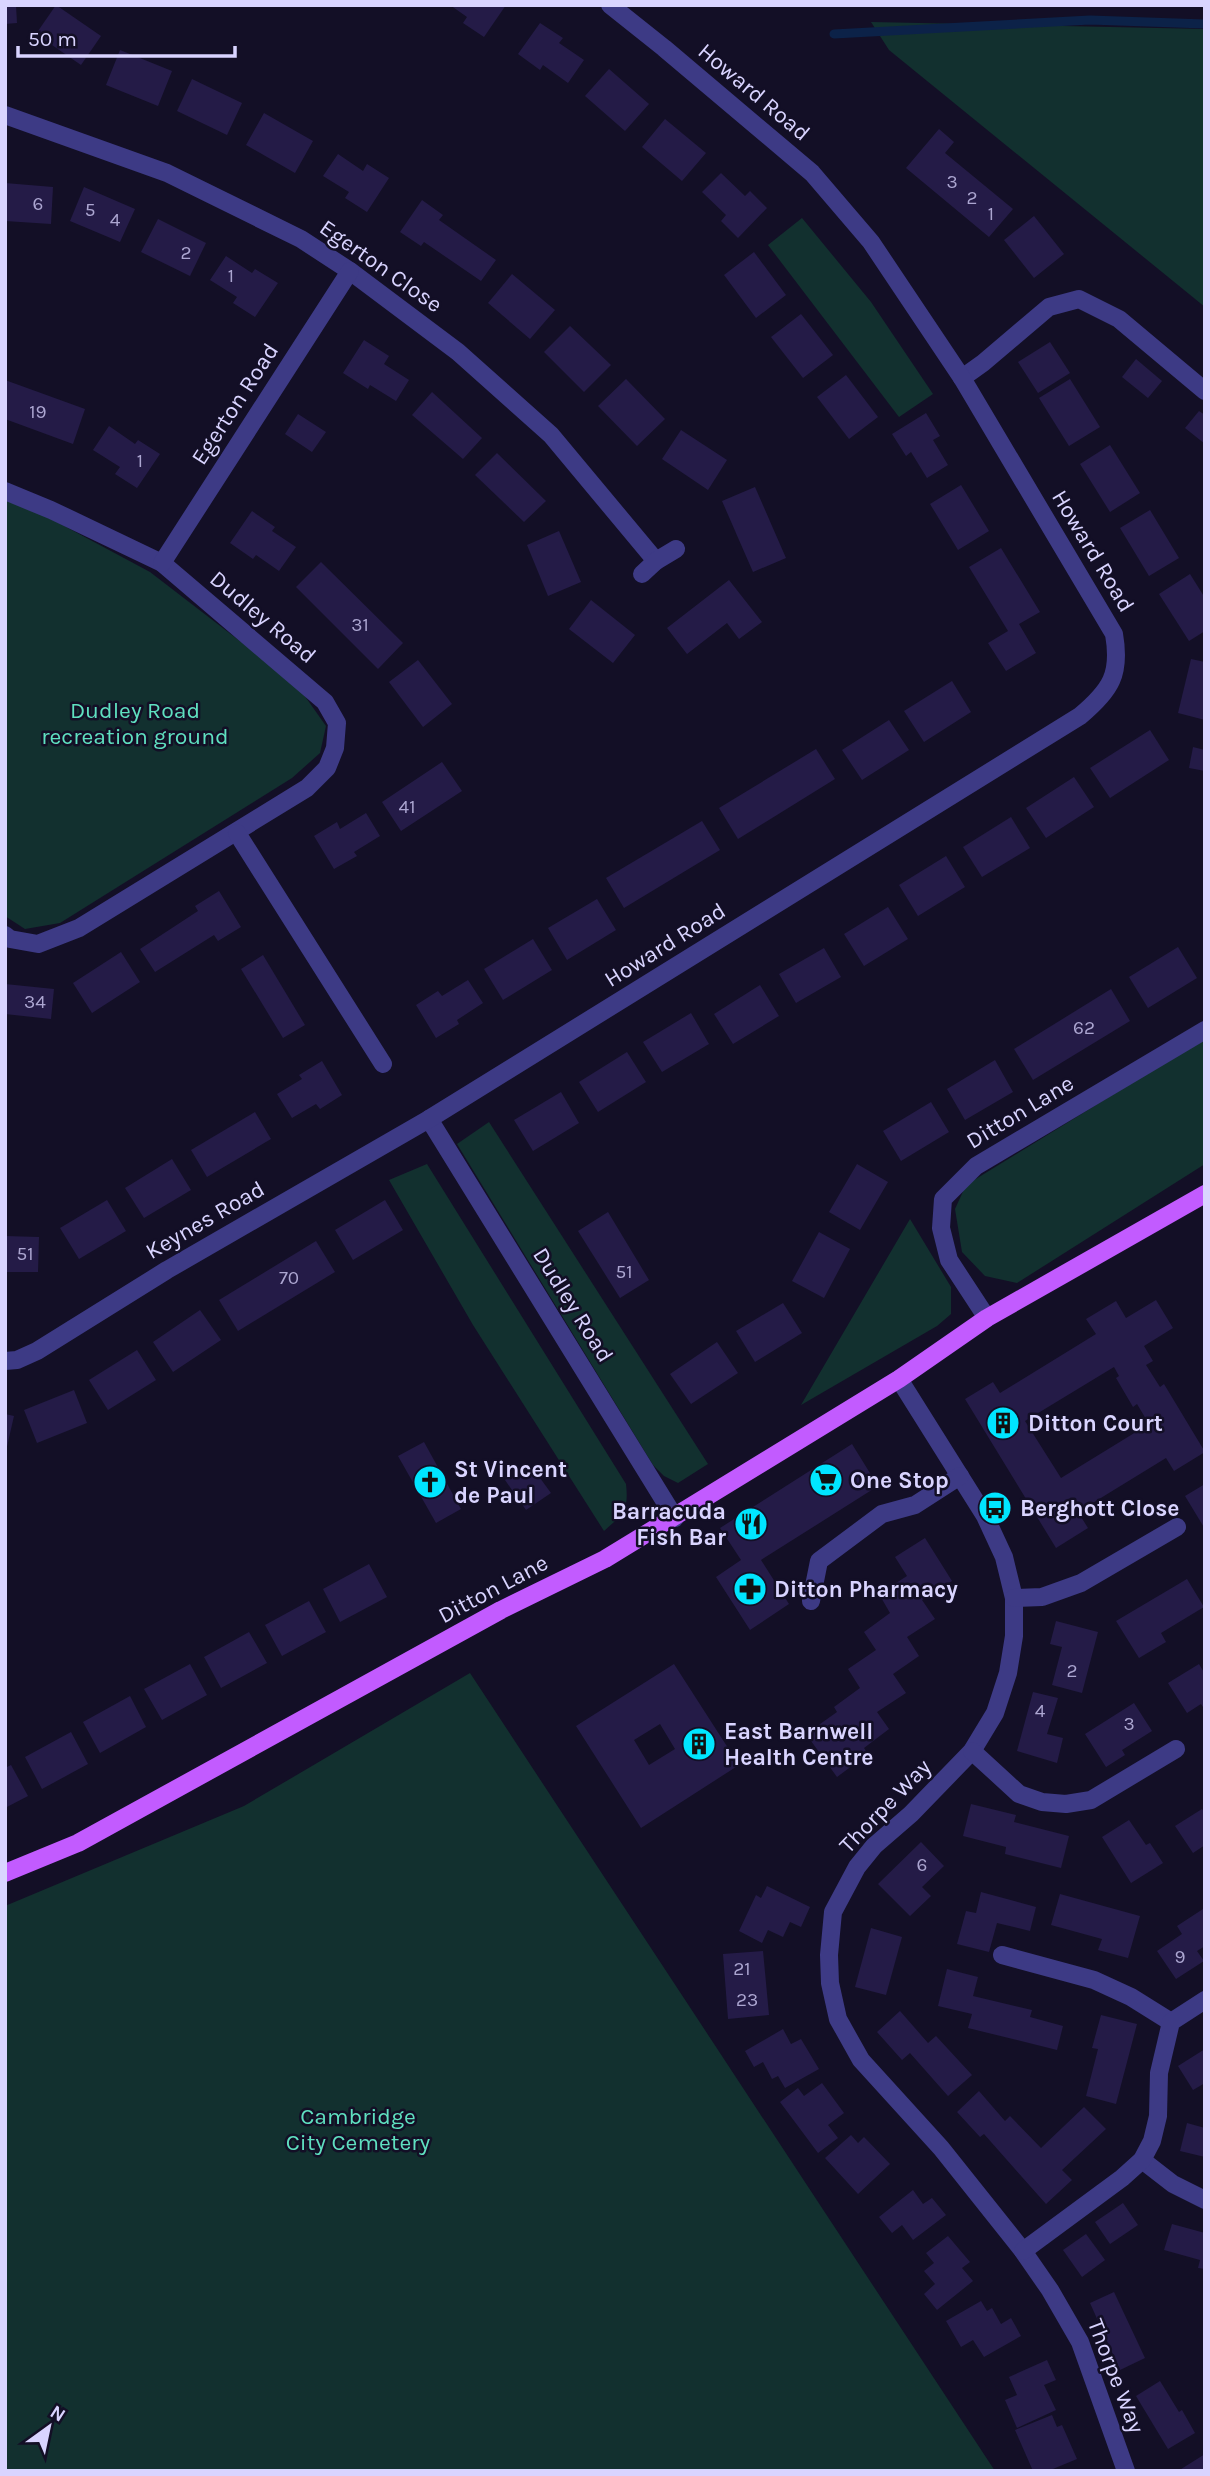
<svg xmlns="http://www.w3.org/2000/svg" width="1210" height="2476" viewBox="0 0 1210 2476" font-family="Karla,sans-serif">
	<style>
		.green { fill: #12302f }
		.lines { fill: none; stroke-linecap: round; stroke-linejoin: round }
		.stream { stroke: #0c2248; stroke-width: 9 }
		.building { fill: #241b47; fill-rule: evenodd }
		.minor { stroke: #3d3a85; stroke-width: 18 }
		.major { stroke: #c25bff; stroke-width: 18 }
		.labels { text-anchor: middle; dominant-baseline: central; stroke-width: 5; stroke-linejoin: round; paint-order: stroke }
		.number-label { font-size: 19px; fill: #aca6d1 }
		.street-label { font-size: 23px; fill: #d9d4ff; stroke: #130f26 }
		.park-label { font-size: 23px; fill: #5fe0c0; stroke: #130f26 }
		.poi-label { font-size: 23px; font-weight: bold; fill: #d9d4ff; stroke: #130f26; text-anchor: start }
	</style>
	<rect width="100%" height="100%" fill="#130f26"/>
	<g class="green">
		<path d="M871 22 1205 29V307L889 50Z"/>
		<path d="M802 218 871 302 933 394 899 417 768 245Z"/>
		<path d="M5 500 40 513 150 572 297 685 326 726 320 753 292 778 60 923 25 929 5 916Z"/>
		<path d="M1205 1038V1164L1017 1283 985 1276 962 1252 955 1209 966 1185Z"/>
		<path d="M489 1122 708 1464 678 1483 664 1476 653 1465 457 1144Z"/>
		<path d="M427 1164 626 1484C629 1511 623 1514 604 1531L473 1325 389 1180Z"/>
		<path d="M910 1219 951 1287V1314L937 1326 801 1405Z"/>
		<path d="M470 1673 995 2471H5V1906L244 1806Z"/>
	</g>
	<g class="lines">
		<path class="stream" d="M834 34 1090 20 1205 24"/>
	</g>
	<g class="building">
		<path d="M5 5H16L17 23 5 24Z"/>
		<path d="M56 5 101 36 81 65 36 34Z"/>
		<path d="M450 5H506L484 37 463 23 467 17Z"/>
		<path d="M540 23 563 38 559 43 584 60 568 83 543 65 540 70 518 54Z"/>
		<path d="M120 50 172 71 158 106 106 85Z"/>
		<path d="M609 69 649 104 625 131 585 96Z"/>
		<path d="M192 79 242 103 227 135 177 111Z"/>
		<path d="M264 113 313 141 295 173 246 145Z"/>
		<path d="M665 119 706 153 682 181 642 147Z"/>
		<path d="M939 129 954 142 945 153 1013 209 989 237 906 168Z"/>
		<path d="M338 154 363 171 367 164 389 178 367 212 345 198 349 192 323 176Z"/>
		<path d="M721 173 745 196 750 191 767 208 738 238 721 221 726 215 702 192Z"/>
		<path d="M5 183 53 187 51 224 5 221Z"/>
		<path d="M84 187 135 209 120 242 70 221Z"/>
		<path d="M422 200 443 215 439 220 496 260 481 281 424 242 421 246 400 232Z"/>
		<path d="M1034 216 1064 254 1034 278 1004 240Z"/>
		<path d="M158 219 206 243 190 276 141 252Z"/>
		<path d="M754 252 786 295 756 318 724 275Z"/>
		<path d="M226 256 252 273 255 269 278 283 255 317 233 303 237 297 210 280Z"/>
		<path d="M512 274 555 310 530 339 488 303Z"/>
		<path d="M801 314 833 355 803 378 771 337Z"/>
		<path d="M570 326 611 365 584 392 544 352Z"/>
		<path d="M364 340 389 356 384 364 409 380 396 401 370 385 368 389 343 373Z"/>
		<path d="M1050 342 1070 373 1038 393 1018 362Z"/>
		<path d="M1136 359 1162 381 1148 398 1122 377Z"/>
		<path d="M846 375 878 417 849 439 817 397Z"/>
		<path d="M626 379 665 419 637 446 598 406Z"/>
		<path d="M1070 379 1100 427 1069 446 1039 398Z"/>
		<path d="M5 380 85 409 73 444 5 419Z"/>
		<path d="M432 392 482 438 463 459 412 415Z"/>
		<path d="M1199 411 1205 415V444L1185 428Z"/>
		<path d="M926 413 940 436 933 440 948 465 927 478 911 452 906 456 892 434Z"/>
		<path d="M298 414 326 432 312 452 285 434Z"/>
		<path d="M109 426 135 444 138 440 160 454 137 488 115 474 120 467 93 450Z"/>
		<path d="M681 430 727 460 708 490 662 459Z"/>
		<path d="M1110 445 1140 493 1110 512 1080 464Z"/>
		<path d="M497 453 546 501 524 522 475 475Z"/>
		<path d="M961 485 989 531 958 550 930 504Z"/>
		<path d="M755 487 786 558 753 572 722 501Z"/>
		<path d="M1150 510 1179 558 1149 576 1120 528Z"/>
		<path d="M252 511 275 527 272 531 296 547 279 571 256 555 253 559 230 543Z"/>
		<path d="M559 531 581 582 548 596 527 545Z"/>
		<path d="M1001 548 1040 612 1019 624 1036 653 1006 671 988 643 1008 631 969 567Z"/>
		<path d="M321 562 403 643 378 669 296 587Z"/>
		<path d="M1190 574 1205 598V631L1189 641 1159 594Z"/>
		<path d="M729 580 762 622 739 639 727 623 687 654 667 628Z"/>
		<path d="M591 600 635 635 613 663 569 629Z"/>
		<path d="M1191 659 1205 662V720L1178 713Z"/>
		<path d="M418 660 452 704 423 727 389 682Z"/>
		<path d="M952 681 971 712 924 742 904 711Z"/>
		<path d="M889 720 909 750 862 780 842 750Z"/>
		<path d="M1150 730 1169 760 1110 798 1090 768Z"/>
		<path d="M1193 747 1205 750V771L1189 768Z"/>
		<path d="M816 749 835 779 738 839 719 808Z"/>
		<path d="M442 762 462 791 401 831 382 802Z"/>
		<path d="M1074 777 1094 807 1046 838 1026 808Z"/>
		<path d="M366 813 380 836 354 852 357 856 334 869 314 836 337 822 340 829Z"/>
		<path d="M1011 817 1030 848 982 877 963 847Z"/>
		<path d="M702 821 720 850 624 908 606 878Z"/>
		<path d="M946 856 965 887 918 916 899 885Z"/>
		<path d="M219 891 241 927 218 941 214 935 155 972 140 949 198 911 195 906Z"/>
		<path d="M597 899 616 930 567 960 548 928Z"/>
		<path d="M888 907 908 939 864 966 844 934Z"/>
		<path d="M533 939 552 970 503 1000 484 969Z"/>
		<path d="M1178 947 1197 978 1148 1008 1129 977Z"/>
		<path d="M824 948 841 977 796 1003 779 974Z"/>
		<path d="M121 952 140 982 92 1013 73 983Z"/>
		<path d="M263 955 305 1025 283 1038 241 969Z"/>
		<path d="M468 980 483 1003 457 1020 459 1024 436 1038 416 1005 438 991 442 996Z"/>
		<path d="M5 984 54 989 51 1019 5 1014Z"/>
		<path d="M760 985 779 1016 733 1044 714 1014Z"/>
		<path d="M1111 989 1130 1021 1033 1080 1014 1049Z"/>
		<path d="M691 1013 709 1044 662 1072 643 1042Z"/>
		<path d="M627 1052 646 1082 598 1112 579 1082Z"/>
		<path d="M995 1060 1013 1092 965 1120 947 1089Z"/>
		<path d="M322 1061 342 1095 320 1109 316 1104 292 1118 277 1094 302 1079 299 1075Z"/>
		<path d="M561 1092 579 1123 533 1151 514 1120Z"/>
		<path d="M931 1102 949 1132 901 1161 883 1131Z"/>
		<path d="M255 1112 271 1139 207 1177 191 1150Z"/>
		<path d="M172 1159 191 1190 144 1218 125 1188Z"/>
		<path d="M857 1164 888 1182 860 1230 829 1212Z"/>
		<path d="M107 1200 126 1231 79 1259 60 1228Z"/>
		<path d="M385 1200 403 1230 353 1260 335 1230Z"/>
		<path d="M608 1212 649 1280 620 1298 578 1231Z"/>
		<path d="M819 1232 850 1249 824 1298 792 1281Z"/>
		<path d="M5 1236 39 1237 38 1272H5Z"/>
		<path d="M316 1241 335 1272 238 1331 219 1300Z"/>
		<path d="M1156 1300 1173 1328 1144 1346 1153 1361 1146 1365 1160 1387 1164 1384 1205 1452 1174 1471 1166 1458 1078 1512 1088 1528 1056 1548 965 1399 993 1382 1000 1393 1096 1334 1086 1319 1116 1301 1126 1318ZM1114 1367 1119 1376 1116 1378 1133 1407 1137 1404 1149 1424 1061 1478 1025 1421Z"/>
		<path d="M783 1303 802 1333 755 1362 736 1331Z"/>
		<path d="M200 1310 221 1340 173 1372 153 1342Z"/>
		<path d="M717 1342 738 1373 691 1404 670 1374Z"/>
		<path d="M137 1350 156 1380 108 1410 89 1380Z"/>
		<path d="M74 1390 87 1423 37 1443 24 1410Z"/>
		<path d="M5 1414 14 1416 6 1451H5Z"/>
		<path d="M424 1442 461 1509 436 1523 398 1456Z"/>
		<path d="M852 1444 878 1486 761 1560 789 1604 750 1630 716 1577 741 1560 720 1528Z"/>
		<path d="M529 1463 551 1493 526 1510 505 1480Z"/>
		<path d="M1205 1484V1529L1185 1496Z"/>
		<path d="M925 1538 952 1581 922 1600 935 1619 907 1637 919 1656 893 1674 906 1693 877 1712 889 1729 864 1748 868 1754 837 1777 806 1734 837 1712 834 1707 860 1688 848 1669 876 1650 864 1632 890 1613 879 1594 907 1576 895 1557Z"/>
		<path d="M369 1564 387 1597 340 1622 323 1589Z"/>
		<path d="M1187 1579 1204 1607 1161 1633 1166 1642 1139 1658 1116 1621Z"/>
		<path d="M309 1601 326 1632 282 1656 265 1625Z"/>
		<path d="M1056 1621 1098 1632 1082 1693 1052 1685 1062 1647 1050 1644Z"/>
		<path d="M249 1632 267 1663 221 1688 204 1657Z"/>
		<path d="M190 1664 207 1695 162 1720 144 1689Z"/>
		<path d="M674 1664 739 1765 641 1828 576 1726ZM660 1724 675 1749 649 1765 634 1740Z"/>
		<path d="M1199 1664 1205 1674V1710L1201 1704 1187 1713 1168 1683Z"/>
		<path d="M1033 1692 1058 1698 1047 1734 1063 1738 1057 1763 1017 1751Z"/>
		<path d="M130 1696 146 1727 100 1753 83 1722Z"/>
		<path d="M1134 1703 1152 1731 1122 1750 1125 1755 1106 1767 1085 1734Z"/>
		<path d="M71 1732 88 1764 42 1789 25 1757Z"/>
		<path d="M11 1765 28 1796 5 1808V1768Z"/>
		<path d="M971 1804 1016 1815 1014 1822 1069 1836 1061 1868 1005 1854 1006 1847 963 1836Z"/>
		<path d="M1202 1809 1205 1813V1845L1193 1853 1175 1826Z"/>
		<path d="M1129 1820 1146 1845 1150 1843 1163 1863 1131 1883 1102 1837Z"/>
		<path d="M921 1842 944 1866 922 1887 931 1896 910 1916 878 1884Z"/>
		<path d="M767 1886 810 1907 801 1927 790 1922 783 1937 768 1930 762 1943 739 1931 756 1895 761 1898Z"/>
		<path d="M981 1892 1036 1907 1030 1931 997 1923 989 1952 957 1944 966 1911 976 1913Z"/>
		<path d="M1060 1894 1140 1916 1128 1958 1098 1950 1102 1939 1051 1925Z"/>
		<path d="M1203 1909 1205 1946 1197 1951 1204 1961 1176 1979 1157 1951 1182 1934 1177 1926Z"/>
		<path d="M871 1928 902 1937 886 1995 855 1987Z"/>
		<path d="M763 1951 769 2015 728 2019 723 1954Z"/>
		<path d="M947 1969 978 1977 973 1996 1032 2010 1030 2017 1063 2026 1057 2050 968 2028 972 2014 938 2006Z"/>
		<path d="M900 2011 928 2043 936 2036 972 2075 948 2096 910 2053 902 2060 877 2032Z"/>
		<path d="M1101 2015 1137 2024 1116 2104 1086 2096 1098 2049 1092 2048Z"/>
		<path d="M783 2029 791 2044 801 2039 819 2069 785 2088 778 2076 772 2079 763 2062 754 2067 745 2051Z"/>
		<path d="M1205 2049V2083L1193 2090 1178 2066Z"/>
		<path d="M822 2083 844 2113 828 2125 838 2138 818 2153 780 2102 798 2088 804 2096Z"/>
		<path d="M979 2091 1005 2121 1010 2116 1041 2148 1084 2107 1106 2129 1062 2170 1072 2180 1046 2204 984 2134 980 2137 957 2112Z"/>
		<path d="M1187 2123 1205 2128V2157L1180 2151Z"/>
		<path d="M851 2135 858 2143 864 2137 890 2164 858 2194 825 2158Z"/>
		<path d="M913 2190 923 2204 932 2198 946 2215 913 2240 902 2225 892 2233 879 2217Z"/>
		<path d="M1123 2203 1138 2225 1110 2244 1095 2222Z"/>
		<path d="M1172 2224 1205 2233V2269L1198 2268 1200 2260 1164 2250Z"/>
		<path d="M1086 2234 1105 2260 1082 2277 1063 2250Z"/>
		<path d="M948 2236 970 2262 962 2268 973 2281 937 2310 924 2294 935 2284 924 2271 934 2263 926 2253Z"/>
		<path d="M1114 2292 1145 2358 1120 2370 1090 2303Z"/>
		<path d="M981 2301 987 2311 992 2308 1001 2324 1011 2318 1021 2336 984 2357 973 2340 961 2347 946 2321Z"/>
		<path d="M1047 2360 1056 2380 1044 2385 1056 2410 1017 2428 1005 2400 1017 2395 1009 2377Z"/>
		<path d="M1160 2381 1179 2412 1182 2410 1195 2433 1168 2449 1136 2396Z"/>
		<path d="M1052 2415 1057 2427 1062 2425 1077 2459 1048 2471H1033L1015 2430Z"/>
		<path d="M1205 2454V2471H1178Z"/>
	</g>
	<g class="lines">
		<g class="minor">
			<path d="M5 115 167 173 301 239 350 271 458 352 551 435 656 561"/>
			<path d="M962 378 983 363 1049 307 1079 299 1119 319 1205 391"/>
			<path d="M5 491 51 510 162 563 325 702 337 723 335 748 327 768 307 788 79 928 38 944 10 939 5 935"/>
			<path d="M162 563 350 271"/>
			<path d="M642 574 656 561 676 549"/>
			<path d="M237 833 383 1064"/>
			<path d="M429 1119 675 1518"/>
			<path d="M987 1318 949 1260 941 1228 943 1199 976 1166 1205 1030"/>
			<path d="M5 1361 17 1360 37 1351 167 1270 429 1119 1080 716C1111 690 1121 674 1114 634L962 378 871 242 812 173 664 48 610 5"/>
			<path d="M899 1379 985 1516 1004 1557 1014 1598V1636L1008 1673 995 1713 972 1751 911 1814 874 1846 857 1867 833 1912 829 1955 830 1983 838 2019 861 2060 941 2148 1023 2251 1050 2290 1080 2342 1126 2471"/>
			<path d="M1014 1598 1042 1597 1081 1583 1177 1527"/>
			<path d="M811 1601 819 1561 882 1514 915 1505 960 1476"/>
			<path d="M972 1751 1019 1794 1042 1802 1066 1804 1091 1800 1176 1749"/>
			<path d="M1002 1955 1094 1980 1131 1997 1171 2022"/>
			<path d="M1142 2160 1173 2184 1205 2200"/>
			<path d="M1023 2251 1122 2178 1142 2160 1152 2141 1158 2116 1159 2073 1171 2022 1205 2000"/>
		</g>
		<path class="major" d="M5 1873 78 1843 501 1610 605 1559 899 1379 987 1318 1205 1194"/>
	</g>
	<defs>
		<symbol id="building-disc" viewBox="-11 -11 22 22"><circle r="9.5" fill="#00e5ff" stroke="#130f26"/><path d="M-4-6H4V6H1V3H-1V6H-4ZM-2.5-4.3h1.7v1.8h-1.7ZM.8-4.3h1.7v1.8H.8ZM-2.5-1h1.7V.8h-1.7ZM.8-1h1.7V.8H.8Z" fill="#111"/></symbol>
		<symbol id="supermarket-disc" viewBox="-11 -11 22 22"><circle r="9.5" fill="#00e5ff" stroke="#130f26"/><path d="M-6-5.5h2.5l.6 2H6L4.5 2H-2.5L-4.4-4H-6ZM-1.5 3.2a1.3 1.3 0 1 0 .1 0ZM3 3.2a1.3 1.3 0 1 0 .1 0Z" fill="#111"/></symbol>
		<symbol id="church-disc" viewBox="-11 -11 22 22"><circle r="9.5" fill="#00e5ff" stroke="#130f26"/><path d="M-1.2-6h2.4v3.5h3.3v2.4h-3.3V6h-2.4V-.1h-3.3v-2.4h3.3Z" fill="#111"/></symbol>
		<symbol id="bus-disc" viewBox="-11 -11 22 22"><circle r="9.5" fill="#00e5ff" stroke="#130f26"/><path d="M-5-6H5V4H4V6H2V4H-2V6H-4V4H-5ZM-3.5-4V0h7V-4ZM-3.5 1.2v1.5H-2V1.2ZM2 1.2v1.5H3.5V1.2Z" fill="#111"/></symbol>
		<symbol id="restaurant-disc" viewBox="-11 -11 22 22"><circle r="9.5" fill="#00e5ff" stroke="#130f26"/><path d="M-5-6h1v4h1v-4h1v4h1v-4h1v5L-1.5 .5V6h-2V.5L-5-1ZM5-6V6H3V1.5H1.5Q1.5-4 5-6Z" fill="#111"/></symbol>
		<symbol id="pharmacy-disc" viewBox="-11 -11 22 22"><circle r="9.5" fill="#00e5ff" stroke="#130f26"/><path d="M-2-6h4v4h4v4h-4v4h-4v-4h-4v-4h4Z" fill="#111"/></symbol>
	</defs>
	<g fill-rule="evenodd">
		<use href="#building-disc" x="984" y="1404" width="38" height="38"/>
		<use href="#supermarket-disc" x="807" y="1461" width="38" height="38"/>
		<use href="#church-disc" x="411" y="1463" width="38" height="38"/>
		<use href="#bus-disc" x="976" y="1489" width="38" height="38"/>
		<use href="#restaurant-disc" x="732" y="1505" width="38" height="38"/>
		<use href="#pharmacy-disc" x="731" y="1570" width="38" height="38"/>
		<use href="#building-disc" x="680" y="1725" width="38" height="38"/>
	</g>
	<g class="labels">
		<g class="number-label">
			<text x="952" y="182">3</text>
			<text x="972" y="198">2</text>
			<text x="38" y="204">6</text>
			<text x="90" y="210">5</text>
			<text x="991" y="214">1</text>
			<text x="115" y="220">4</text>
			<text x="186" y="253">2</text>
			<text x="231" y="276">1</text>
			<text x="38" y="412">19</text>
			<text x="140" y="461">1</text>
			<text x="360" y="625">31</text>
			<text x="407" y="807">41</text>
			<text x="35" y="1002">34</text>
			<text x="1084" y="1028">62</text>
			<text x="25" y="1254">51</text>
			<text x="624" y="1272">51</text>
			<text x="289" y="1278">70</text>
			<text x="1072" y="1671">2</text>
			<text x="1040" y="1711">4</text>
			<text x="1129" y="1724">3</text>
			<text x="922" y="1865">6</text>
			<text x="1180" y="1957">9</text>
			<text x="742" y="1969">21</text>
			<text x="747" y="2000">23</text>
		</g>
		<g class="street-label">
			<text transform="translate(754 92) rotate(40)">Howard Road</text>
			<text transform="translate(381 266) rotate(35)">Egerton Close</text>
			<text transform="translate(235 404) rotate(-57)">Egerton Road</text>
			<text transform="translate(1093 551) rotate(59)">Howard Road</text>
			<text transform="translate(263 617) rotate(40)">Dudley Road</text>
			<text transform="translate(665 945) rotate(-32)">Howard Road</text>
			<text transform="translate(1020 1112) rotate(-31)">Ditton Lane</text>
			<text transform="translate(205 1220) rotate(-30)">Keynes Road</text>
			<text transform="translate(573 1305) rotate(58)">Dudley Road</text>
			<text transform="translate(493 1589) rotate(-28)">Ditton Lane</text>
			<text transform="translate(885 1806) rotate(-46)">Thorpe Way</text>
			<text transform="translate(1116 2376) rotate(69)">Thorpe Way</text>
		</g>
		<g class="park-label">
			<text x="135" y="710">Dudley Road<tspan x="135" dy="26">recreation ground</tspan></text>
			<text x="358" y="2116">Cambridge<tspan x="358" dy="26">City Cemetery</tspan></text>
		</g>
		<g class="poi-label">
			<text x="1028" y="1423">Ditton Court</text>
			<text x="454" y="1469">St Vincent<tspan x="454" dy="26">de Paul</tspan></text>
			<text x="850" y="1480">One Stop</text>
			<text x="1020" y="1508">Berghott Close</text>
			<text x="726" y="1511" text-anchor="end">Barracuda<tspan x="726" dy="26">Fish Bar</tspan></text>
			<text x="774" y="1589">Ditton Pharmacy</text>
			<text x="724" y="1731">East Barnwell<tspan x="724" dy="26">Health Centre</tspan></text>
		</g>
	</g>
	<rect width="1210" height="2476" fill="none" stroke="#d9d4ff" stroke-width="14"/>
	<g transform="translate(49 2427) rotate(33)" stroke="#130f26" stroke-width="5" paint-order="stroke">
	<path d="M0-5L12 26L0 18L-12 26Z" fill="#d9d4ff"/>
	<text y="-10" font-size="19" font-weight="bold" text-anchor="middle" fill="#d9d4ff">N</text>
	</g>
	<path d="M18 46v10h217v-10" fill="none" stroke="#d9d4ff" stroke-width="3.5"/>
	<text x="28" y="46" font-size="21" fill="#d9d4ff" stroke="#130f26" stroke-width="5" paint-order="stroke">50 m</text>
</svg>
